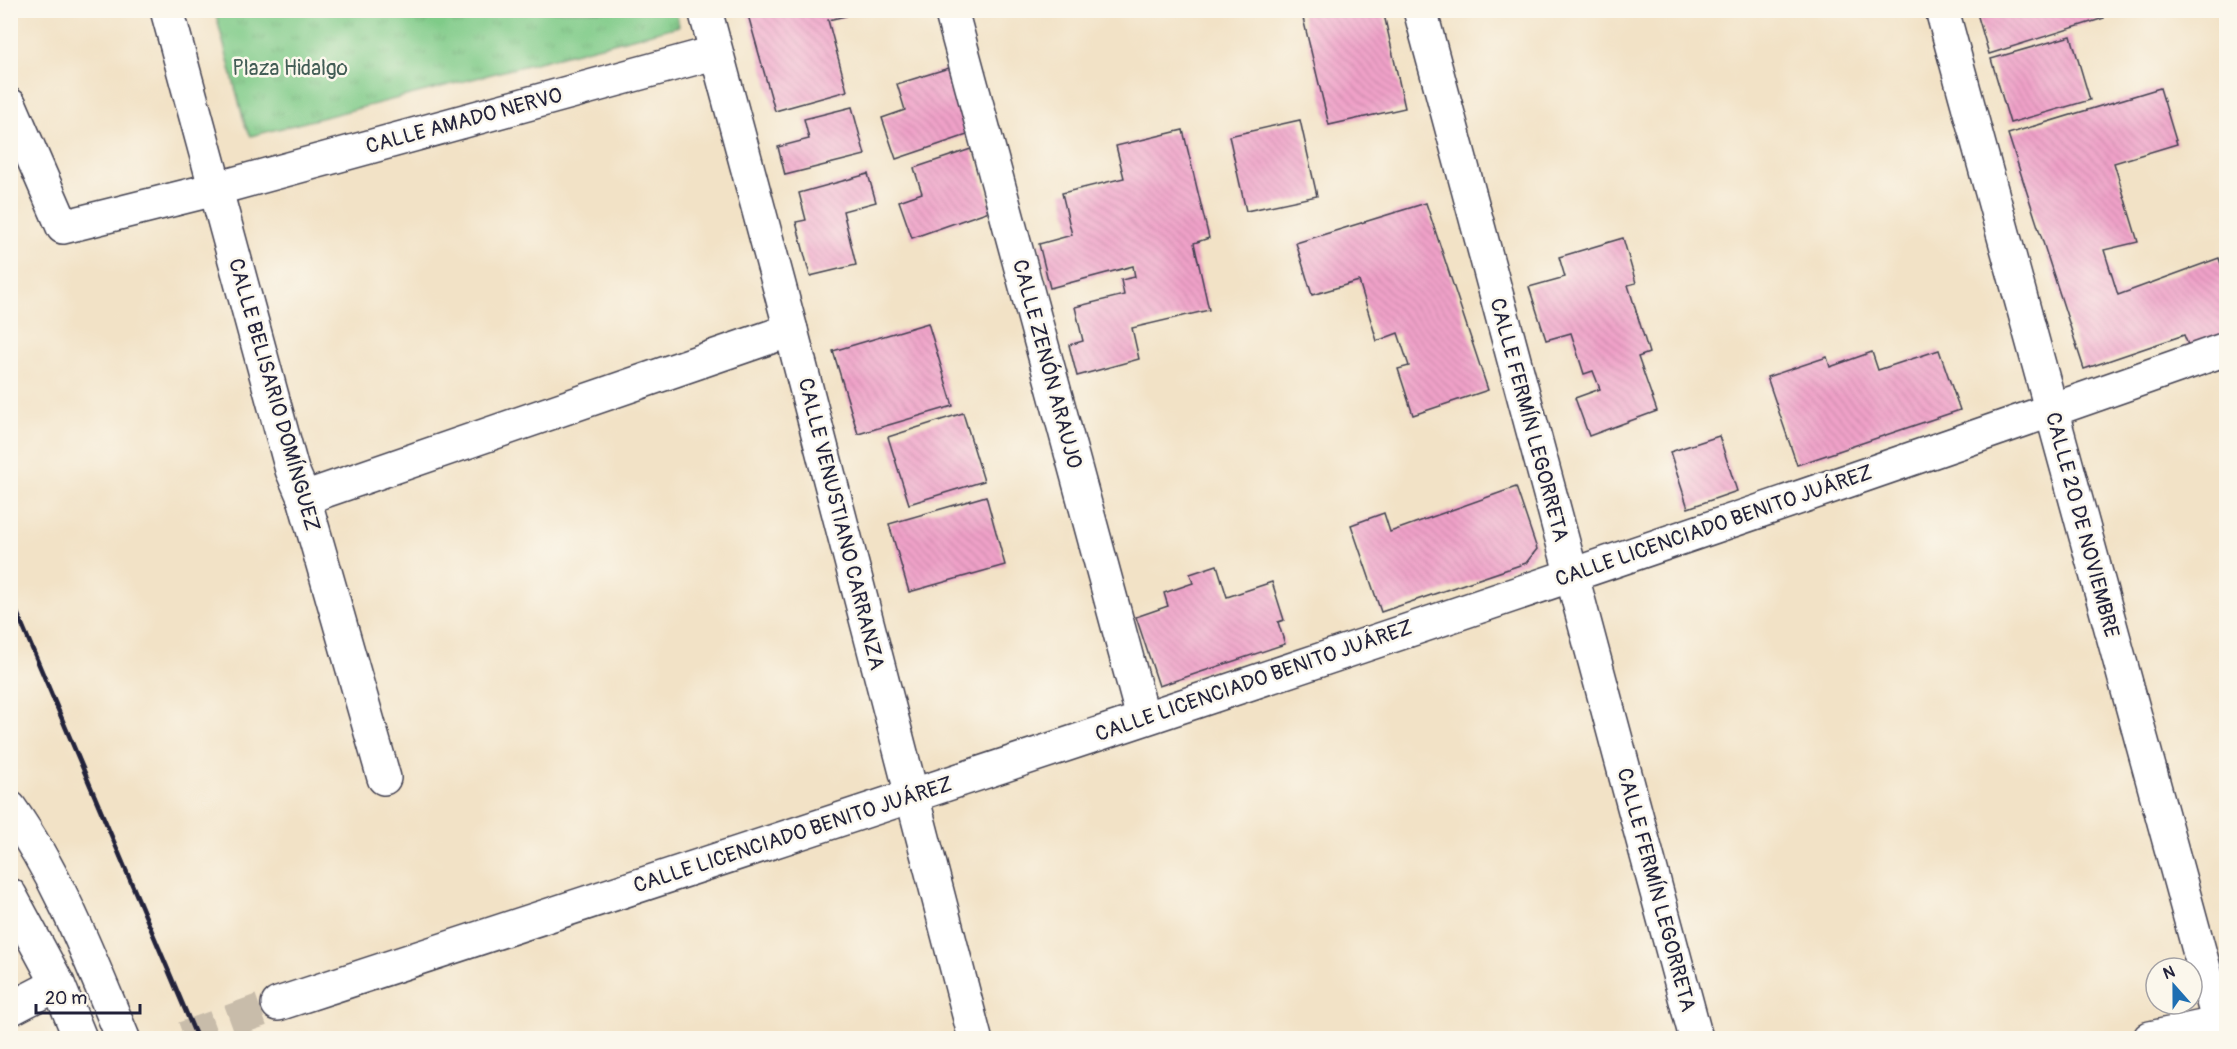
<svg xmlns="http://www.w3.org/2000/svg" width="2237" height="1049" viewBox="0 0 2237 1049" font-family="Pangolin,sans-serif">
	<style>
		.grass { fill: url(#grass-tufts); stroke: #507662; stroke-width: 1.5 }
		.building { fill: url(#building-back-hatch) }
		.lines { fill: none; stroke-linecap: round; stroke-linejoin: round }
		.tertiary-tunnel { stroke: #c8bcaa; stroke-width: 33; stroke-dasharray: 33 16; stroke-linecap: butt }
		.minor-casing { stroke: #413f50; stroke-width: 36 }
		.tertiary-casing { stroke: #413f50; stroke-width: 36 }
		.secondary-casing { stroke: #413f50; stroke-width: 36 }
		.minor { stroke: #fff; stroke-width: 33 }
		.tertiary { stroke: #fff; stroke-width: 33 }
		.secondary { stroke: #fff; stroke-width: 33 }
		.rail { stroke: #22223b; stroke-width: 4.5 }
		.labels { text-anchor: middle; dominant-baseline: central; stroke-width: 5; stroke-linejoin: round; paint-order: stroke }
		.park-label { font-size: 21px; fill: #435d56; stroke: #fbf7ec }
		.street-label { font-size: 21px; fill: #22223b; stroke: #fbf7ec }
	</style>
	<defs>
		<pattern id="grass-tufts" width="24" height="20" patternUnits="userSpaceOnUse" patternTransform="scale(1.5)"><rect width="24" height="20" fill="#7fcb88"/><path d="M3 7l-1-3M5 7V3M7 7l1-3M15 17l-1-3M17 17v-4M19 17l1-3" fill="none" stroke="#6dae76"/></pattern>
		<pattern id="building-back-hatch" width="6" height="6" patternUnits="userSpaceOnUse" patternTransform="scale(1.5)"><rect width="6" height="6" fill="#efa1c8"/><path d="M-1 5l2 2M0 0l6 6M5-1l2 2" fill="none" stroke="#cd8aad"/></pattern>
	</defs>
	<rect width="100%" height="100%" fill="#fbf7ec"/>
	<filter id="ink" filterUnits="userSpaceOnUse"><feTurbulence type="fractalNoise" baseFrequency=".0167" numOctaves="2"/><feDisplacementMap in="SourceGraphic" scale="12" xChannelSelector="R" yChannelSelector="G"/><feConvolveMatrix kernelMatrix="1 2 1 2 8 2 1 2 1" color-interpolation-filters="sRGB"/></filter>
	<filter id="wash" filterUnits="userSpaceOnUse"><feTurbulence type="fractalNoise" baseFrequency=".008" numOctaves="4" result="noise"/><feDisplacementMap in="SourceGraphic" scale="24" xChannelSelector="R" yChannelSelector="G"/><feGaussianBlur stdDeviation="1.35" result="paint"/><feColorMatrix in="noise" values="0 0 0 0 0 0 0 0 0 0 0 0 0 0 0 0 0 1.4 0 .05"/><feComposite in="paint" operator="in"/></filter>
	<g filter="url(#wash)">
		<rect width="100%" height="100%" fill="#f2e2c6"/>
		<path class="grass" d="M676 11 679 26 251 136 245 125 215 11Z"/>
		<g id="blocks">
			<g class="building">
				<path d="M751 10H844L846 16 828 20 847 91 775 111 748 15Z"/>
				<path d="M1301 10H1383L1405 108 1329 125Z"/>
				<path d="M1976 10H2101L2104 18 1989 54Z"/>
				<path d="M2071 36 2090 100 2010 123 1991 59Z"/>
				<path d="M949 68 970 134 896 159 882 118 905 110 897 84Z"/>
				<path d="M2160 88 2177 144 2114 163 2138 242 2104 250 2118 295 2219 258 2226 279V337L2190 350 2184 335 2084 369 2008 134Z"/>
				<path d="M852 107 865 155 785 175 778 147 809 139 804 119Z"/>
				<path d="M1300 120 1317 196 1246 211 1229 136Z"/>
				<path d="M1183 130 1209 238 1194 243 1209 310 1132 328 1139 359 1077 376 1069 345 1083 341 1075 307 1124 295 1121 280 1135 277 1133 266 1050 288 1039 244 1072 235 1062 193 1124 178 1116 146Z"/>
				<path d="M971 149 992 210 912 238 899 201 922 193 914 168Z"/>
				<path d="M868 174 876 202 843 211 856 265 810 276 796 222 806 220 799 193Z"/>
				<path d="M1426 203 1488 390 1413 415 1398 369 1409 366 1398 333 1377 341 1359 281 1312 295 1296 243Z"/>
				<path d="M1623 238 1636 283 1628 285 1649 353 1638 357 1657 411 1589 436 1575 398 1600 389 1593 371 1584 374 1571 333 1546 340 1529 287 1565 277 1559 257Z"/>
				<path d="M928 323 953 406 858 434 833 351Z"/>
				<path d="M1939 350 1960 410 1797 465 1767 377 1827 357 1830 367 1872 352 1878 370Z"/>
				<path d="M963 413 984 481 909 504 888 437Z"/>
				<path d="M1719 436 1737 491 1688 508 1670 452Z"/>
				<path d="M1516 487 1537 549 1526 563 1381 612 1351 525 1384 513 1390 532Z"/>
				<path d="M986 496 1005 565 909 592 889 524Z"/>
				<path d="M1217 565 1227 597 1272 582 1284 620 1278 622 1285 644 1159 686 1136 617 1168 606 1164 593 1193 583 1190 574Z"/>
			</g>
		</g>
	</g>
	<g filter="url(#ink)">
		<use href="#blocks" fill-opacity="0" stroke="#413f50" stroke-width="1.5"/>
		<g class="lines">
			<path class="tertiary-tunnel" d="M184 1038 278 1004"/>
			<defs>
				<g id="minor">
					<path d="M167 10 292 470 304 498 384 778"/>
					<path d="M951 10 1143 718"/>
					<path d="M1942 10 2223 1038"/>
					<path d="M10 105 63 227 215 189 714 53"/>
					<path d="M304 498 791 330"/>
					<path d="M10 1009 58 984"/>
					<path d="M2150 1038 2226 1022"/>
				</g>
				<g id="tertiary">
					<path d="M705 10 791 330 975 1038"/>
					<path d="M1420 10 1696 1038"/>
					<path d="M278 1004C929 791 1580 577 2226 349"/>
				</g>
				<g id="secondary">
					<path d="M10 808C60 879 90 959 123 1038"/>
					<path d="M10 895 58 984 80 1038"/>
				</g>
			</defs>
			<use href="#minor" class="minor-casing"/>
			<use href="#tertiary" class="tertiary-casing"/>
			<use href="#secondary" class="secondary-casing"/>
			<use href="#minor" class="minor"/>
			<use href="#tertiary" class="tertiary"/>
			<use href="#secondary" class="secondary"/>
			<path class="rail" d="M10 596 197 1038"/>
		</g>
	</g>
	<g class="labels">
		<g class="park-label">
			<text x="290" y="68">Plaza Hidalgo</text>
		</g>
		<g class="street-label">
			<text transform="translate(464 121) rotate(-15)">CALLE AMADO NERVO</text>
			<text transform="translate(1047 364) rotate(75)">CALLE ZENÓN ARAUJO</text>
			<text transform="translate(274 395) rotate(74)">CALLE BELISARIO DOMÍNGUEZ</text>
			<text transform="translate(1529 420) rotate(75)">CALLE FERMÍN LEGORRETA</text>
			<text transform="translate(841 524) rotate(76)">CALLE VENUSTIANO CARRANZA</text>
			<text transform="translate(2082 525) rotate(75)">CALLE 20 DE NOVIEMBRE</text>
			<text transform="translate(1714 526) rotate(-19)">CALLE LICENCIADO BENITO JUÁREZ</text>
			<text transform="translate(1254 681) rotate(-19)">CALLE LICENCIADO BENITO JUÁREZ</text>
			<text transform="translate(793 835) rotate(-18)">CALLE LICENCIADO BENITO JUÁREZ</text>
			<text transform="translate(1656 890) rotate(75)">CALLE FERMÍN LEGORRETA</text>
		</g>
	</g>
	<rect width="2237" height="1049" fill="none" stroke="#fbf7ec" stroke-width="36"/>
	<g transform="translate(2174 986) rotate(339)"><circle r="28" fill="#fbf7ec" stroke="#a4a2a5" stroke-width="1.5"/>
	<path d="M0-4.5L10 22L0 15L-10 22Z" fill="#1f6fb2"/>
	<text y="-9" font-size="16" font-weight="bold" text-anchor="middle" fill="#22223b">N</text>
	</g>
	<path d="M36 1004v9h104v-9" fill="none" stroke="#22223b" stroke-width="3"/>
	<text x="45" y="1004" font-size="18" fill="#22223b" stroke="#fbf7ec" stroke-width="4.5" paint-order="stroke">20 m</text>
</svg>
